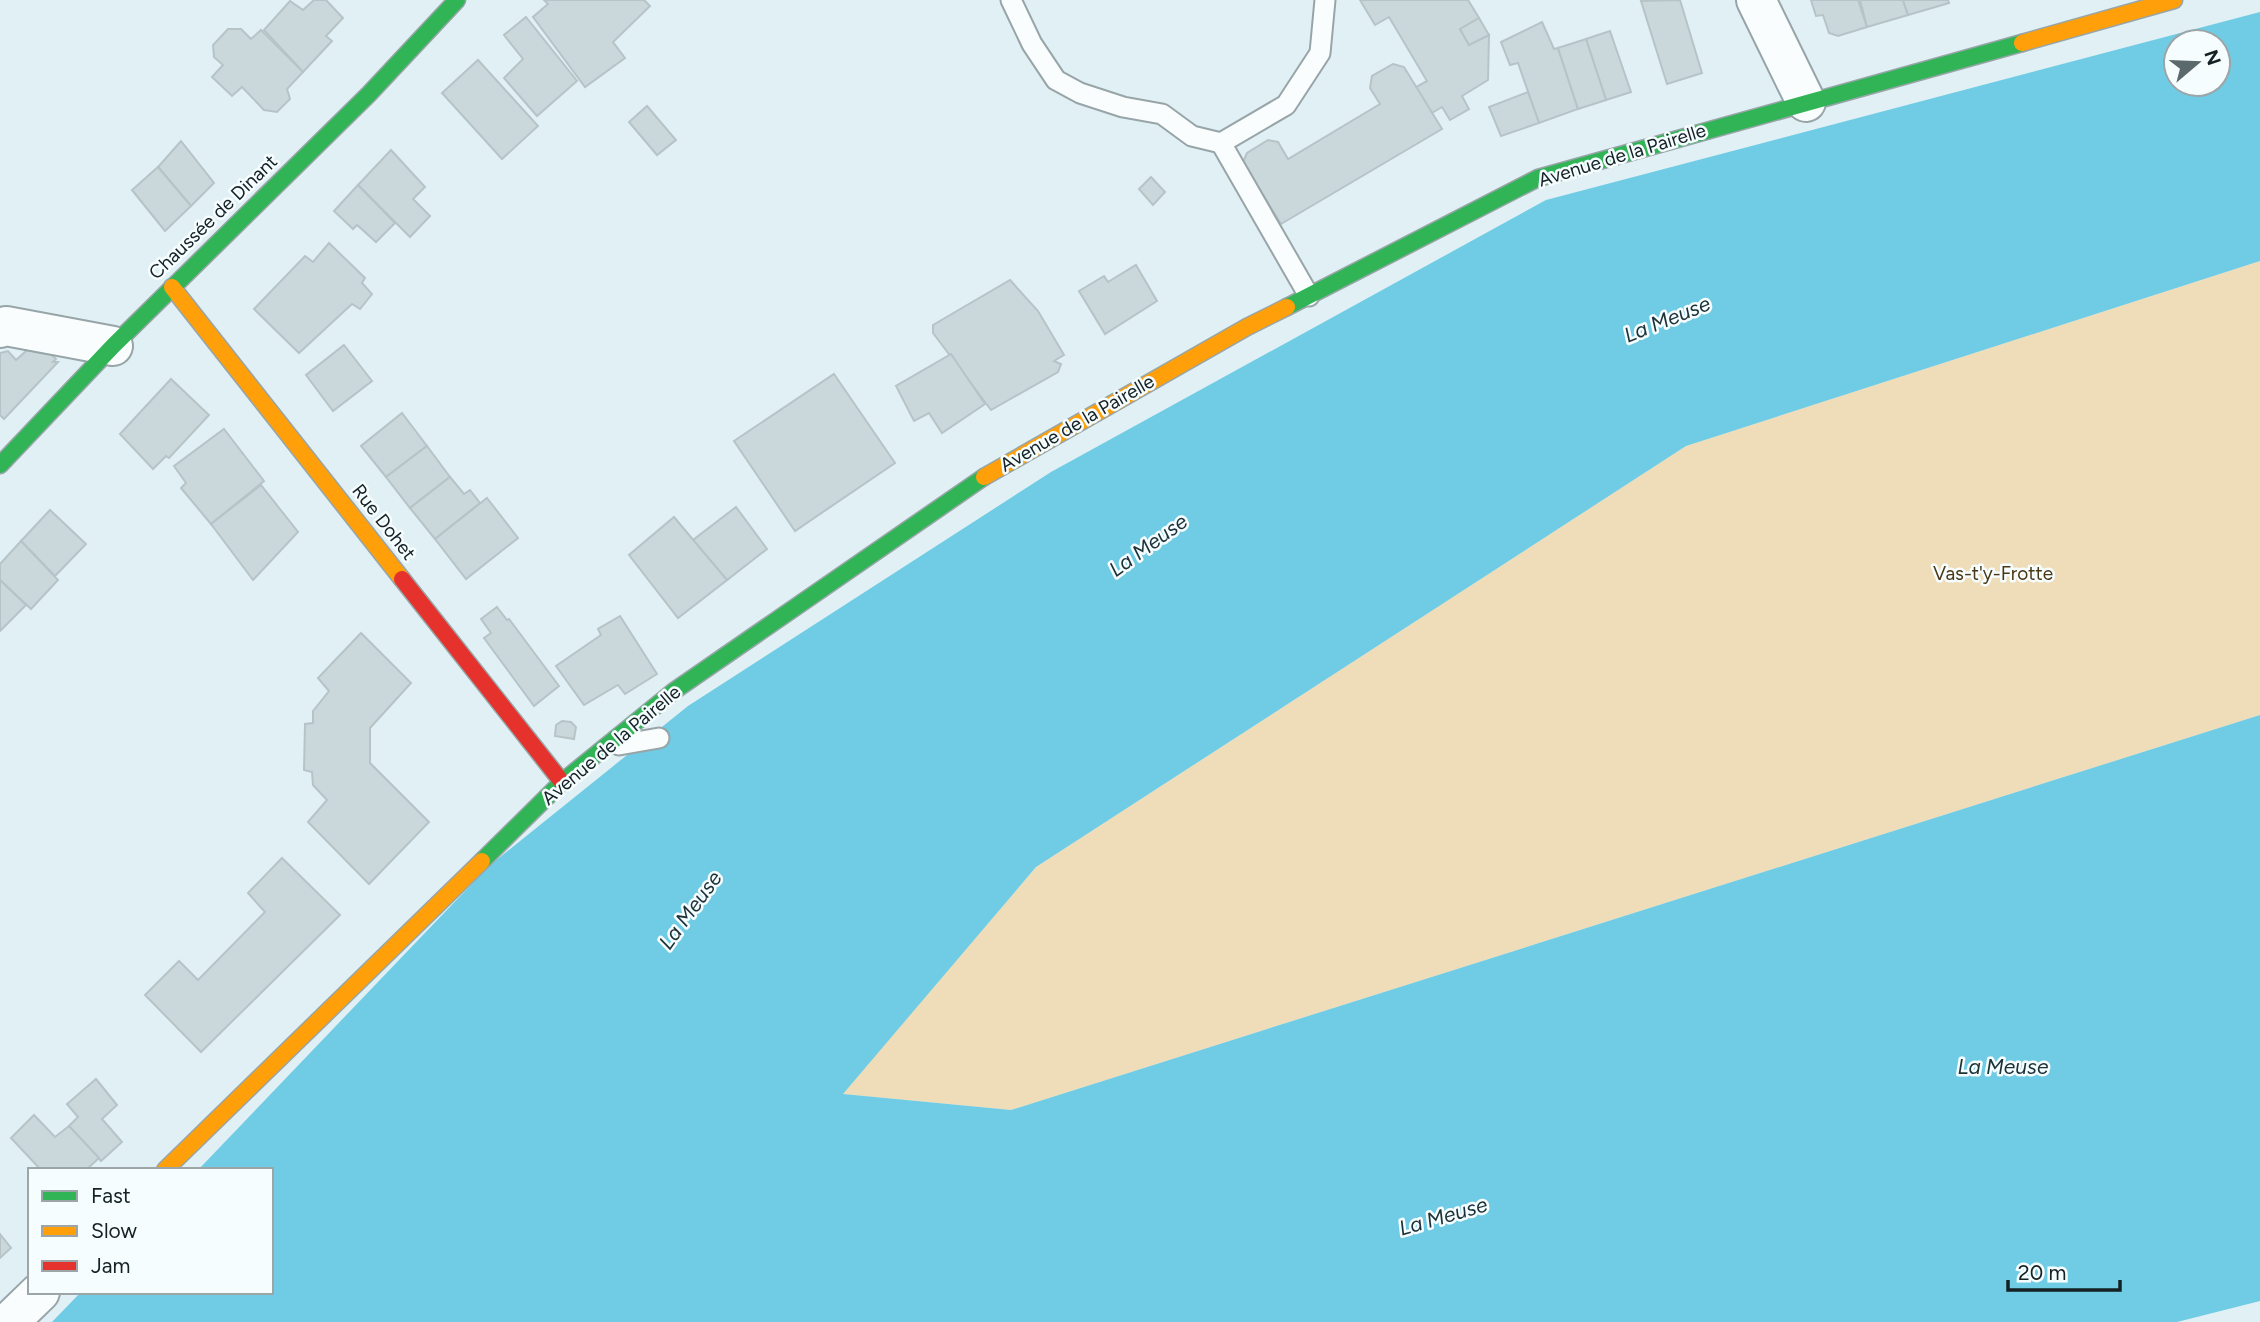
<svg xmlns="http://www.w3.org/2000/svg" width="2260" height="1322" viewBox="0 0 2260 1322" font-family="Figtree,sans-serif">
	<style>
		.green { fill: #efddb9 }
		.water { fill: #6fcce4; fill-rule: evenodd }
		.building { fill: #cad8dc; stroke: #b6c4c8; stroke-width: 2 }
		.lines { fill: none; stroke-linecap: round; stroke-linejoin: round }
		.lane-casing { stroke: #97a5a8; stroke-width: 23 }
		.street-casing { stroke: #97a5a8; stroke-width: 42 }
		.fast-casing { stroke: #97a5a8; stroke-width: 19 }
		.slow-casing { stroke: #97a5a8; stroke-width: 19 }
		.jam-casing { stroke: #97a5a8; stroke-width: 19 }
		.lane { stroke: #fafdfd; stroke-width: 19 }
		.street { stroke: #fafdfd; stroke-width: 38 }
		.fast { stroke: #30b455; stroke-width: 16 }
		.slow { stroke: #ff9f0a; stroke-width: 16 }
		.jam { stroke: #e5322d; stroke-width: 16 }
		.labels { text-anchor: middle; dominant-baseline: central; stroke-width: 5; stroke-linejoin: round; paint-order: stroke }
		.street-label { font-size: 19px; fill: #142125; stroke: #f6fdff }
		.park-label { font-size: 19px; fill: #4c3714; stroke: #f6fdff }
		.water-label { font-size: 21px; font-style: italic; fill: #1c3137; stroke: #f6fdff }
	</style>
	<rect width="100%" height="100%" fill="#e0f0f4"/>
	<path class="green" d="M2260 261V715L1011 1110 842 1094 1036 867 1686 446Z"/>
	<path class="water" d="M2260 12V261L1686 446 1036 867 843 1094 1011 1110 2260 715V1301L2177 1322H52L81 1292H271V1170H198L489 866 688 706 1051 472 1546 200ZM2176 42H2218V84H2176Z"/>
	<g class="building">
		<path d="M314 0H326L343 18 326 36 332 41 303 72 264 30 290 1 303 10Z"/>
		<path d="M544 0H644L650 6 613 42 625 58 585 87 533 17 548 4Z"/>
		<path d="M1360 0H1468L1479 18 1460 29 1469 45 1489 35 1488 80 1462 96 1469 109 1450 120 1442 107 1432 113 1416 87 1427 81 1389 17 1375 25Z"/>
		<path d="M1680 0 1702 73 1667 84 1641 1Z"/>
		<path d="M1811 0H1858L1867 27 1838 36 1829 33 1823 15 1816 16Z"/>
		<path d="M1860 0H1903L1908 15 1867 27Z"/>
		<path d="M1903 0H1948L1949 3 1908 15Z"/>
		<path d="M526 17 577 81 537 116 504 78 523 59 504 35Z"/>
		<path d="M1479 18 1489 35 1469 45 1460 29Z"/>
		<path d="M1542 22 1554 49 1558 48 1578 109 1539 123 1518 63 1510 65 1501 42Z"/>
		<path d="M228 29H241L251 39 261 30 303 72 287 89 290 99 277 112 264 110 242 87 232 96 212 77 223 65 214 57 213 45Z"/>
		<path d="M1610 31 1631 92 1606 100 1586 39Z"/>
		<path d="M1586 39 1606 100 1578 109 1558 48Z"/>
		<path d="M478 60 538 126 502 159 442 93Z"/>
		<path d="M1393 64 1404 67 1442 129 1281 224 1243 162 1247 153 1268 140 1278 142 1288 159 1380 104 1370 88 1372 76Z"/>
		<path d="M1528 92 1539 123 1501 136 1489 107Z"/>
		<path d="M647 106 676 140 657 155 629 122Z"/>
		<path d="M181 141 214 183 191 206 158 167Z"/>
		<path d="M391 150 425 187 413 199 430 216 410 237 358 185Z"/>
		<path d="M158 167 191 206 165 231 132 190Z"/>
		<path d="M1151 177 1165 192 1153 205 1139 189Z"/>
		<path d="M358 185 395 223 376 242 357 225 353 229 334 211Z"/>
		<path d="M329 243 365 278 362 283 372 294 360 309 352 304 299 353 254 309 305 256 313 262Z"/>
		<path d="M1136 265 1157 301 1105 334 1079 291 1104 276 1108 282Z"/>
		<path d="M1010 280 1038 311 1064 355 1054 361 1061 364 1058 372 991 410 933 333V325Z"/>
		<path d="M37 341 56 359 53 362H58L4 419 0 415V353L8 351 16 360Z"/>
		<path d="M344 345 372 381 333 411 306 375Z"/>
		<path d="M951 354 985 404 942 433 929 413 914 421 896 386Z"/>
		<path d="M834 374 895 463 795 531 734 441Z"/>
		<path d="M171 379 209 415 169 458 166 456 153 469 120 434Z"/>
		<path d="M402 413 427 446 386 477 361 446Z"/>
		<path d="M224 429 264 481 211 524 181 488 186 483 174 466Z"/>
		<path d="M427 446 450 477 410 508 386 477Z"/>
		<path d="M450 477 464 494 470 490 480 503 435 539 410 508Z"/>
		<path d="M261 485 298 532 253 580 211 524Z"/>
		<path d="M487 498 518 538 466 579 435 539Z"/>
		<path d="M736 507 767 549 727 580 693 540Z"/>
		<path d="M50 510 86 544 55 576 21 541Z"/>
		<path d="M674 517 727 580 678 618 629 555Z"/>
		<path d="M21 541 58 580 31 609 0 580V564Z"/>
		<path d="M0 580 26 605 0 631Z"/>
		<path d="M497 607 507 620 509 619 559 686 534 706 484 638 491 633 481 619Z"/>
		<path d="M620 616 657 674 625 694 618 685 584 705 556 666 601 635 598 629Z"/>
		<path d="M361 633 411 683 370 728V763L429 822 369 884 308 822 327 800 313 785 312 772 304 770 305 724 313 723V711L329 691 318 678Z"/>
		<path d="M562 721 571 722 576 727 574 739 555 736 556 725Z"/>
		<path d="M282 858 340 915 201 1052 145 995 179 961 198 980 265 912 248 893Z"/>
		<path d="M96 1079 117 1105 102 1119 122 1142 101 1161 69 1126 78 1117 67 1104Z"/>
		<path d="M34 1115 55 1137 69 1126 99 1158 86 1170H41L11 1138Z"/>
		<path d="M0 1234 11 1248 0 1258Z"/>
	</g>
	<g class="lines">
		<defs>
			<g id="lane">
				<path d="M1011 0 1032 44 1056 80 1080 93 1123 107 1162 114 1192 136 1221 143 1286 105 1320 53 1325 0"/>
				<path d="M1221 143 1309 296"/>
				<path d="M619 745 659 738"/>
			</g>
			<g id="street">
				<path d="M1756 0 1806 102"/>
				<path d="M0 328 6 326 113 346"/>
				<path d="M9 1322 40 1292"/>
			</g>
			<g id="fast">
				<path d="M1287 307 1538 178 2022 43"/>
				<path d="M0 465 113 346 369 94 457 0"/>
				<path d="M482 861 562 782 674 691 984 477"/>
			</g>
			<g id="slow">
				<path d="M2022 43 2174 0"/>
				<path d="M172 287 402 579"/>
				<path d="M984 477 1247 327 1287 307"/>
				<path d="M165 1170 482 861"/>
			</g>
			<path id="jam" d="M402 579 562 782"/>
		</defs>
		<use href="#lane" class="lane-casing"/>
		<use href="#street" class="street-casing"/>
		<use href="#fast" class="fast-casing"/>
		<use href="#slow" class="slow-casing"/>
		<use href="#jam" class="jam-casing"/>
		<use href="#lane" class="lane"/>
		<use href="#street" class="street"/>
		<use href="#fast" class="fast"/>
		<use href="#slow" class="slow"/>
		<use href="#jam" class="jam"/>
	</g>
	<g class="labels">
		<g class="street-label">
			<text transform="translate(1622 155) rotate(-17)">Avenue de la Pairelle</text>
			<text transform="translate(213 217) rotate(-44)">Chaussée de Dinant</text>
			<text transform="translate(1077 423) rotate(-30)">Avenue de la Pairelle</text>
			<text transform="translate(384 522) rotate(52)">Rue Dohet</text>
			<text transform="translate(611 745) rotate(-40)">Avenue de la Pairelle</text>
		</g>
		<g class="park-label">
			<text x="1993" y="573">Vas-t'y-Frotte</text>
		</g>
		<g class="water-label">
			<text transform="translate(1667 319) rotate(-22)">La Meuse</text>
			<text transform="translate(1148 545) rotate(-36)">La Meuse</text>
			<text transform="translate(690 910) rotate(-54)">La Meuse</text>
			<text x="2003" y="1066">La Meuse</text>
			<text transform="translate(1443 1216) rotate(-16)">La Meuse</text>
		</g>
	</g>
	<rect x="28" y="1168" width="245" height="126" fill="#f6fdff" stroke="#9ca5a8" stroke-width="2"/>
	<rect x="42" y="1191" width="35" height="10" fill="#30b455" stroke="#9ca5a8" stroke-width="2"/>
	<text x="91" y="1203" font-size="21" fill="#142125">Fast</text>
	<rect x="42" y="1226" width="35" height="10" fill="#ff9f0a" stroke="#9ca5a8" stroke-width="2"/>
	<text x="91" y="1238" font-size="21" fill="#142125">Slow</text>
	<rect x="42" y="1261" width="35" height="10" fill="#e5322d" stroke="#9ca5a8" stroke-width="2"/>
	<text x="91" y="1273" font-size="21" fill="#142125">Jam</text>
	<g transform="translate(2197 63) rotate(71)"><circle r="33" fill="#f6fdff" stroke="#9ca5a8" stroke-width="2"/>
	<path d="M0-5L12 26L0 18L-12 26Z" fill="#5b696d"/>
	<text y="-10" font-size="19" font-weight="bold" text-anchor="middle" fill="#142125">N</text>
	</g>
	<path d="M2008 1280v10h112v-10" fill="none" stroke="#142125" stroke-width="3.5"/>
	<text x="2018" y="1280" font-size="21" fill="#142125" stroke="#f6fdff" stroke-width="5" paint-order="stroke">20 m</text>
</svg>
